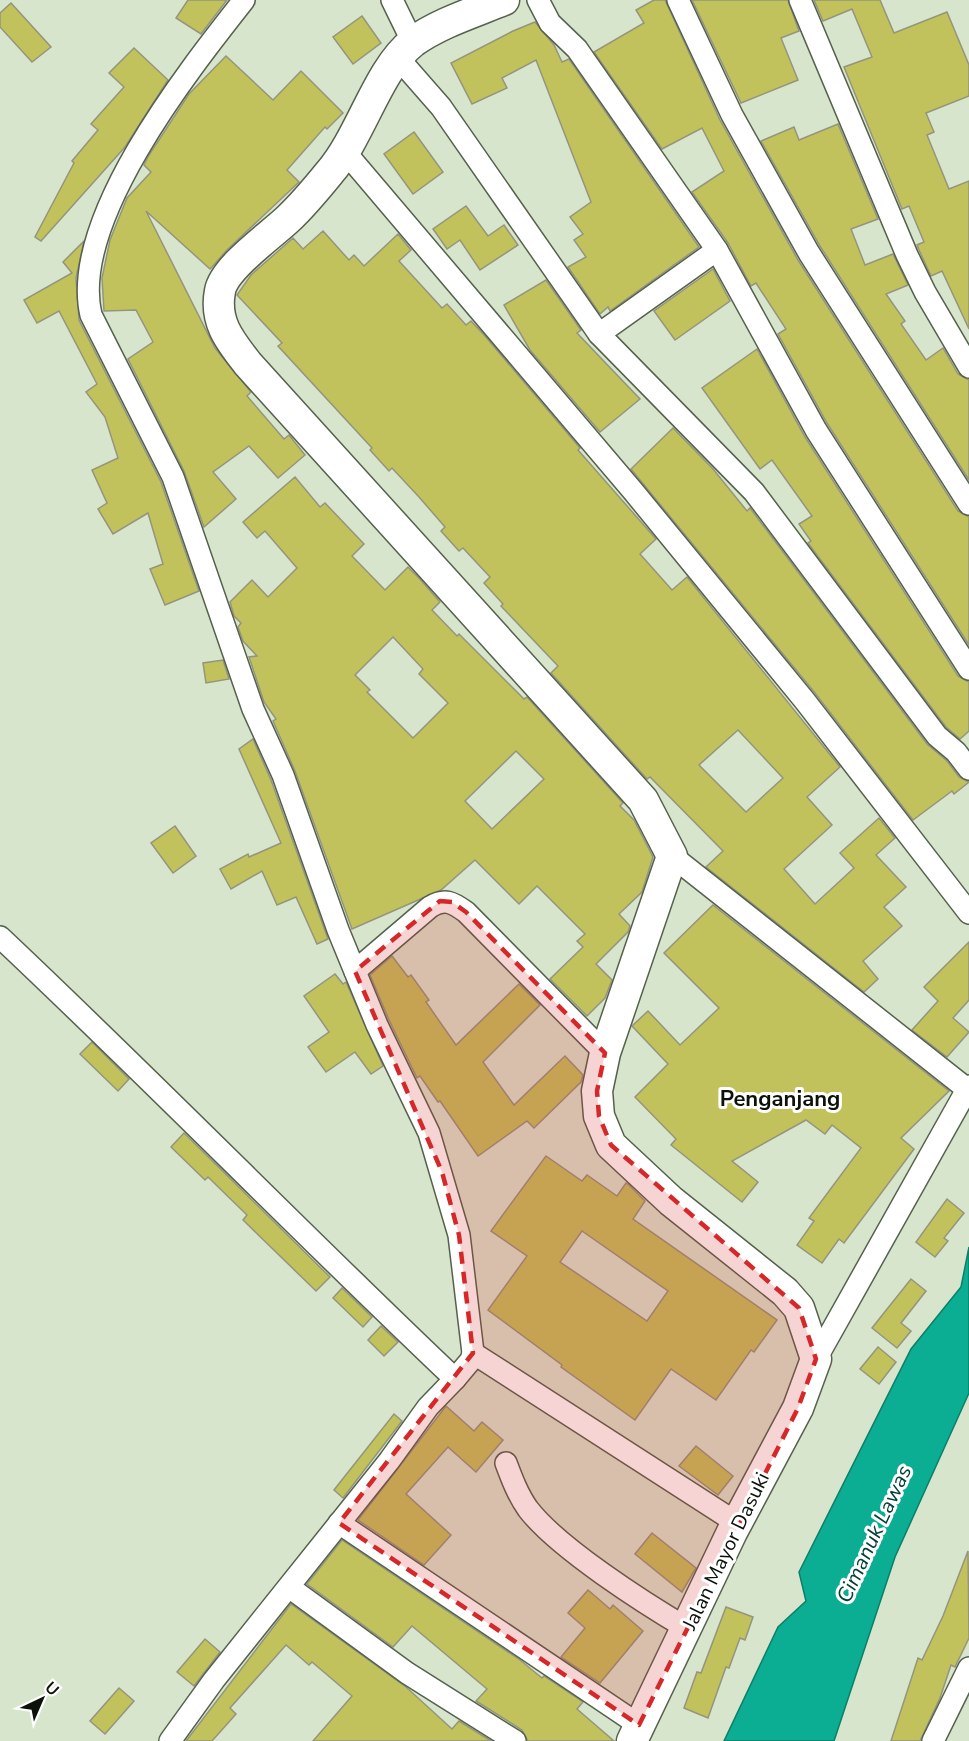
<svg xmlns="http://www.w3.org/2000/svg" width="969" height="1741" viewBox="0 0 969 1741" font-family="'Nunito Sans',sans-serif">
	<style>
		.water { fill: #0bae92; stroke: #0b7f69; stroke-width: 1.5 }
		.building { fill: #c2c25d; stroke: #94957c; stroke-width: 1.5; fill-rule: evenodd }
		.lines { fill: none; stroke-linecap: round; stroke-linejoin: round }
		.street-casing { stroke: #55614c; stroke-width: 24 }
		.secondary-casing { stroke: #55614c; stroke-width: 33 }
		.street { stroke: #fff; stroke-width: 21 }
		.secondary { stroke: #fff; stroke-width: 30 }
		.marked { fill: #d62828; fill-opacity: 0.2; stroke: #d62828; stroke-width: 4.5; stroke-dasharray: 12 8; stroke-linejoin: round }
		.labels { text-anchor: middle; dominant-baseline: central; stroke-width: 6; stroke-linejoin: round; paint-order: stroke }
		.street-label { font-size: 20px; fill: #0c1109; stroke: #fff }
		.water-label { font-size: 21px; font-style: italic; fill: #034136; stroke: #fff }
		.quarter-label { font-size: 22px; font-weight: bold; fill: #0c1109; stroke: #fff }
	</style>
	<rect width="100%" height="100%" fill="#d7e5cc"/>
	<path class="water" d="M969 1247V1393L895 1557 834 1741H724L778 1627 806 1601 799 1572 911 1349 961 1287Z"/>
	<g class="building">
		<path d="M188 0H227L201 34 176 18Z"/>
		<path d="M654 0H665L720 120 798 260 958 511 969 517V645L827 423 778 334 786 329 756 283 751 286 728 243 692 192 724 171 702 128 662 149 594 52 644 23 636 10Z"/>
		<path d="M692 0H788L799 31 781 38 798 80 741 103Z"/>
		<path d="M814 0H880L894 33 947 12 969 65V96L926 113 934 132 927 135 949 189 969 181V329L942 271 931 276 919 250 917 245 924 242 909 206 902 209 844 67 872 57 852 9 823 21Z"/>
		<path d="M11 3 51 47 32 62 0 27V13Z"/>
		<path d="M362 16 381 43 353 64 333 37Z"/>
		<path d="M535 22 554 45 562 62 569 59 699 247 610 311 608 307 600 314 568 267 586 257 574 240 583 234 570 217 591 202 536 60 502 78 507 88 472 104 451 63 513 31Z"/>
		<path d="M134 48 168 80 125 147 41 241 35 237 74 163 72 161 98 130 91 124 124 87 109 73Z"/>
		<path d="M226 56 273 100 301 71 343 113 327 129 325 127 287 170 299 182 227 250 212 267 210 269 146 211 215 348 251 392 247 396 284 439 289 435 305 455 278 478 249 446 213 472 236 499 204 527 184 471 128 359 153 342 136 310 104 311 102 278 110 240 127 198 151 172 144 165 149 155 189 94Z"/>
		<path d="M838 124 878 219 851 229 865 265 893 254 908 285 886 294 905 321 901 324 926 360 943 348 958 374 969 380V480L820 246 761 141 794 127 799 140Z"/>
		<path d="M414 132 443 172 413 194 384 154Z"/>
		<path d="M466 206 488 236 504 225 518 245 480 270 460 240 447 249 433 229Z"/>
		<path d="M323 231 349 260 354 255 364 266 398 234 411 250 399 261 442 308 447 304 466 325 471 321 485 336 580 448 578 450 656 539 640 554 672 590 687 577 840 767 807 797 832 825 784 869 815 904 854 868 840 853 879 818 895 838 876 855 906 887 884 907 902 926 863 961 878 979 864 992 706 867 723 851 650 777 647 779 551 673 558 666 501 606 503 604 484 583 490 577 463 548 459 551 441 531 445 527 419 497 392 468 389 471 370 450 372 448 278 346 282 343 237 295 251 275 293 238 303 249ZM738 730 783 778 746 812 699 765Z"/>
		<path d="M84 241 76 278 79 320 161 482 199 591 165 605 150 569 163 564 148 513 113 534 98 509 107 503 92 470 118 458 105 417 86 392 97 384 59 311 37 323 24 300 72 273 63 262Z"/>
		<path d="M713 269 730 301 675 340 654 311Z"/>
		<path d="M546 280 581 330 577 333 640 399 600 432 530 350 504 305Z"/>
		<path d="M757 349 805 437 958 676 969 682V731L960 739 946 727 808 543 811 541 799 524 812 516 772 460 760 469 702 388Z"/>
		<path d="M673 428 713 469 747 511 750 508 927 744 947 761 959 777 969 782 954 794 952 791 913 820 815 693 631 469Z"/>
		<path d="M295 477 320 507 325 503 364 544 352 556 385 590 408 567 419 578 440 602 432 610 457 636 459 634 524 699 527 697 623 803 620 806 634 820 653 857 642 892 619 914 630 926 628 932 596 964 612 980 605 998 587 1016 550 979 583 947 577 941 585 934 537 886 519 904 475 860 441 890 352 929 295 771 273 721 276 719 264 702 249 657 257 656 243 641 238 627 241 623 234 616 230 602 252 580 268 597 297 568 265 531 257 538 243 522ZM393 637 423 669 419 674 448 703 413 738 367 692 370 690 355 675ZM516 751 544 779 492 829 465 801Z"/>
		<path d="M223 660 229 679 206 683 203 663Z"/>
		<path d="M253 739 271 780 328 939 317 944 296 897 277 905 262 871 231 889 220 869 248 854 249 857 281 843 239 749Z"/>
		<path d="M175 826 196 856 173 873 151 843Z"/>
		<path d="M713 905 949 1091 901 1138 914 1149 844 1243 839 1239 822 1263 797 1245 814 1221 809 1218 861 1148 832 1125 825 1134 806 1120 732 1161 758 1182 742 1202 671 1145 676 1139 635 1097 668 1064 632 1026 648 1011 680 1045 719 1008 664 953Z"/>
		<path d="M969 942V1000L953 1018 969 1032 947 1057 912 1030 938 1001 924 987Z"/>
		<path d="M392 956 408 977 411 975 429 1000 426 1002 456 1045 519 984 540 1005 483 1062 514 1105 565 1056 583 1075 581 1082 534 1128 527 1121 478 1156 440 1101 438 1102 420 1076 417 1078 389 1020 370 975Z"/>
		<path d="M335 974 343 984 346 982 383 1066 371 1074 355 1052 326 1072 308 1047 329 1032 304 996Z"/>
		<path d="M92 1042 129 1079 118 1091 80 1054Z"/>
		<path d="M184 1133 330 1277 316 1291 243 1220 247 1215 208 1177 205 1180 171 1147Z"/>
		<path d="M546 1156 582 1181 587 1175 617 1196 626 1183 629 1185 645 1201 633 1219 777 1320 754 1352 751 1350 716 1400 671 1369 635 1420 561 1367 562 1365 488 1310 527 1256 491 1231ZM582 1231 668 1291 647 1321 560 1262Z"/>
		<path d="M947 1199 964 1213 944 1238 948 1241 935 1257 916 1242Z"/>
		<path d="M911 1279 926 1291 901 1323 911 1331 897 1348 872 1328Z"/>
		<path d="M342 1288 372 1317 363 1327 333 1298Z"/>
		<path d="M381 1326 398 1342 384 1356 368 1340Z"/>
		<path d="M878 1347 896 1362 879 1384 860 1369Z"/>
		<path d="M446 1406 474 1431 482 1422 503 1440 476 1472 448 1447 406 1494 451 1535 424 1565 358 1520Z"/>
		<path d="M394 1414 402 1421 343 1498 334 1490Z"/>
		<path d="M696 1446 733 1476 718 1495 679 1466Z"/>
		<path d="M652 1533 696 1568 682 1592 635 1554Z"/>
		<path d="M342 1540 520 1660 542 1678 544 1676 583 1702 577 1709 614 1741H528L522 1730 476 1701 487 1689 412 1626 393 1647 307 1584Z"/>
		<path d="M968 1551 969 1638 955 1667 951 1665 940 1698 920 1741H891L918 1658 922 1660 943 1616Z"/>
		<path d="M588 1590 610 1609 613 1605 643 1631 600 1683 561 1657 585 1628 568 1613Z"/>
		<path d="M291 1604 406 1687 452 1729 459 1721 491 1741H313L352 1696 312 1662 309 1665 286 1645 230 1708 236 1714 212 1741H186Z"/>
		<path d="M726 1607 753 1617 745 1640 740 1638 729 1668 726 1667 708 1718 684 1708 697 1672 701 1673Z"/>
		<path d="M205 1639 220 1652 194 1686 177 1672Z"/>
		<path d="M119 1688 134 1701 105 1734 90 1721Z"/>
	</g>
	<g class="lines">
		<defs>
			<g id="street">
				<path d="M244 0C188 71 69 221 91 315L173 477 253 709 283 775 338 930 377 1025 429 1133 459 1235 473 1353 471 1360 455 1379"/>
				<path d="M392 0 413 43"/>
				<path d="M538 0 550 23 577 49 717 250 816 430 969 669"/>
				<path d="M678 0 732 115 809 253 969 504"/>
				<path d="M800 0 907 255 925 292 969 367"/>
				<path d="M399 59 441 107 599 334 754 492 937 736 956 752 969 769"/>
				<path d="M346 153 633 491 805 701 969 913"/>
				<path d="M599 334 717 250"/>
				<path d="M672 856 967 1089"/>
				<path d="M0 937C154 1082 302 1234 455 1379L428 1407 389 1461 214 1680 170 1741"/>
				<path d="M355 971 430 907C445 898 452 902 466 912L605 1053"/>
				<path d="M473 1353 737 1523"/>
				<path d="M816 1359 969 1086"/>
				<path d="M506 1463C512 1479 518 1495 528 1509 558 1548 644 1603 688 1629"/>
				<path d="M339 1523 639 1725"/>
				<path d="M289 1587 407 1673 515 1741"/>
				<path d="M933 1741 969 1668"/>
			</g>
			<path id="secondary" d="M504 0C475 12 439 23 413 42 378 69 361 136 330 172 317 188 303 205 288 219 270 236 224 268 220 291 214 322 230 341 248 364L643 800 672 856 605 1053 597 1091 599 1116 611 1145 671 1201 785 1292 799 1308 816 1359 798 1408 732 1532 632 1741"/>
		</defs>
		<use href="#street" class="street-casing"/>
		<use href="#secondary" class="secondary-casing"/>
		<use href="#street" class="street"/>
		<use href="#secondary" class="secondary"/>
	</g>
	<path class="marked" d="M440 901 452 902 466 912 605 1053 597 1091 599 1116 611 1145 799 1308 816 1359 798 1408 639 1725 339 1523 473 1353 459 1235 442 1172 355 971Z"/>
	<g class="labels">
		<g class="street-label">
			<text transform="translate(726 1551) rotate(-64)">Jalan Mayor Dasuki</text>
		</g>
		<g class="water-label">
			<text transform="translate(874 1534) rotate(-65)">Cimanuk Lawas</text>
		</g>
		<g class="quarter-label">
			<text x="780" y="1099">Penganjang</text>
		</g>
	</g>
	<g transform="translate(42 1699) rotate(44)" stroke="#ffffff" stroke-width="4.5" paint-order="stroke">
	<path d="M0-4.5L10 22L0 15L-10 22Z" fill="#0c1109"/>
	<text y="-9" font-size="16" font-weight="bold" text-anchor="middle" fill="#0c1109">U</text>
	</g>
</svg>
